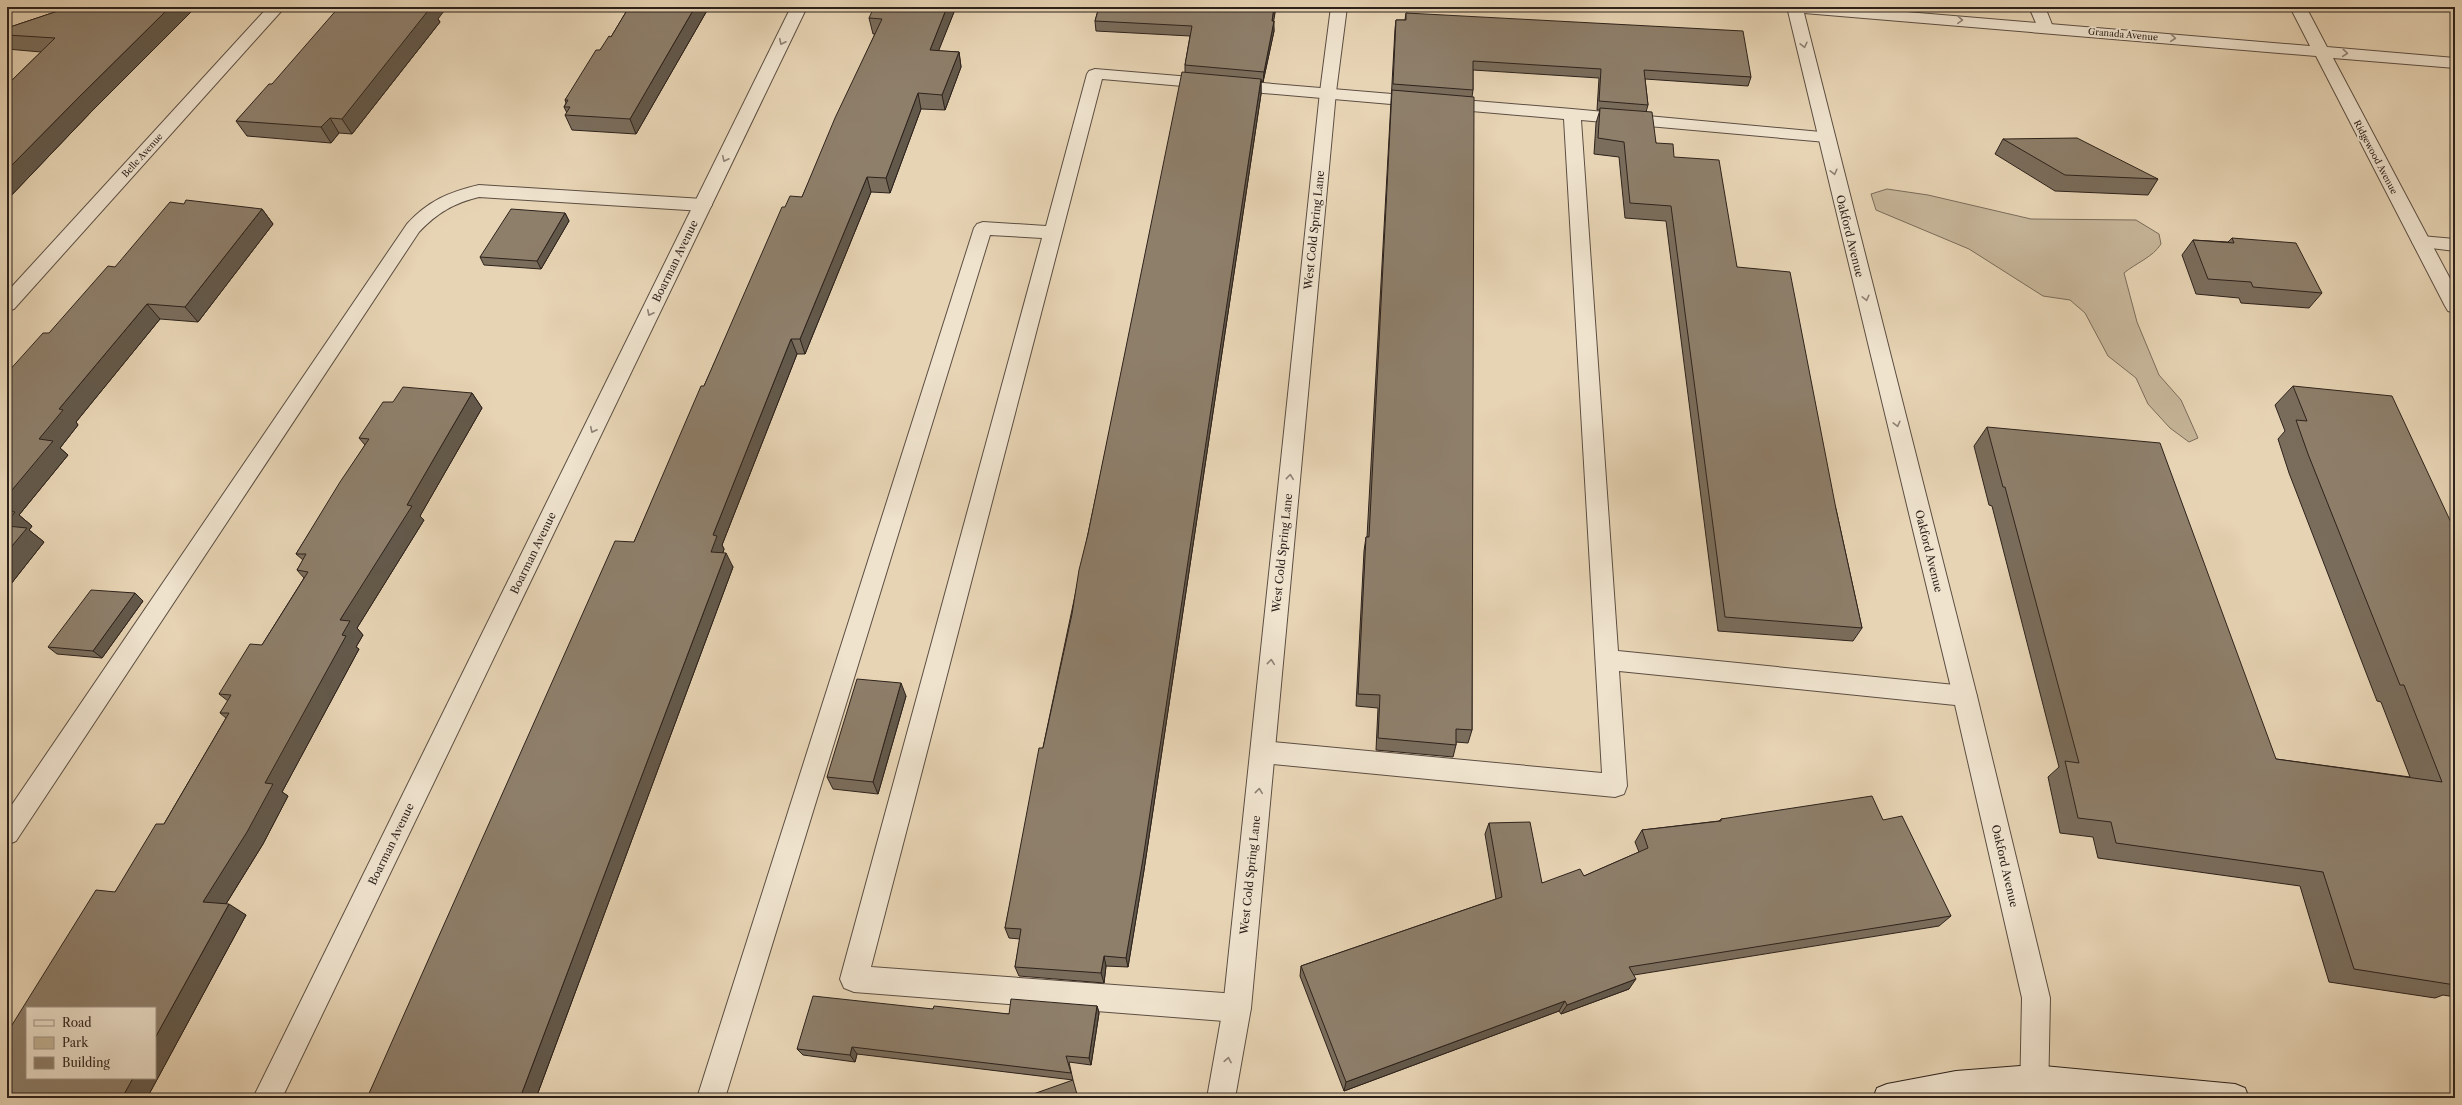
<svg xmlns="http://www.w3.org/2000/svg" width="2462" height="1105" viewBox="0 0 2462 1105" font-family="'Libre Caslon Text',serif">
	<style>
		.green { fill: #c7b69a; stroke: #7a6c5b }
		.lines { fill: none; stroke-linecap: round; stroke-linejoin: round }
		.service-casing { stroke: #5c4e42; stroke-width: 2 }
		.minor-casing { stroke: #5c4e42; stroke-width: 2 }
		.tertiary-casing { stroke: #5c4e42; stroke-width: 2 }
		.secondary-casing { stroke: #2d221c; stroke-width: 2 }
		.service { fill: #efe3ce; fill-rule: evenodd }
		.minor { fill: #efe3ce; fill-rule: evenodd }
		.tertiary { fill: #efe3ce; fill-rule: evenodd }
		.secondary { fill: #efe3ce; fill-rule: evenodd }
		.wall { fill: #7a6d5c; stroke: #2d221c }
		.shaded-wall { fill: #63594b; stroke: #2d221c }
		.building { fill: #8e7f6b; stroke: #2d221c }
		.oneway { stroke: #8e8275 }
		.labels { text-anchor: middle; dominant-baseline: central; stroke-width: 4; stroke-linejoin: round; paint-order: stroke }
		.far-street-label { font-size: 9px; fill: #2d221c; stroke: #efe3ce }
		.street-label { font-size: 11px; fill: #2d221c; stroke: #efe3ce }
	</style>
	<rect width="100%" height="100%" fill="#e7d4b4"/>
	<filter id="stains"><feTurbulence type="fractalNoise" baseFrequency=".005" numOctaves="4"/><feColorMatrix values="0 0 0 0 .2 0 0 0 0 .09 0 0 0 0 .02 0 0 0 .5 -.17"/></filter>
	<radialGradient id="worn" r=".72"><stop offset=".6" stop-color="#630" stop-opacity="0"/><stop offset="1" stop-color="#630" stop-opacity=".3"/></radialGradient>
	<path class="green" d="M1887 189 1928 195 2031 219 2136 220 2159 234 2161 244C2153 257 2136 263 2124 273L2137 322 2159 375 2181 400 2198 438 2189 442 2170 428 2148 404 2136 378 2108 356 2085 313 2070 300 2043 296 1969 249 1876 210 1871 194Z"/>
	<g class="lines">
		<defs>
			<g id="service">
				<path d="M2029 7H2045L2053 27 2051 30H2039Z"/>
				<path d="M1095 69 1572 109 1832 133 1835 137 1832 141 1826 142 1581 120 1618 651 1965 686 1973 689 1977 696 1973 703 1965 706 1619 671 1627 786 1624 794 1615 797 1263 763 1254 760 1251 752 1254 744 1263 741 1602 773 1564 119 1102 79 871 967 1237 994 1247 998 1251 1008 1247 1018 1237 1022 854 992 844 988 840 979 1042 238 990 235 725 1098H697L974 228 977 224 983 222 1046 226 1087 74 1089 71Z"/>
				<path d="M479 185 703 199 709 201 712 205 709 209 703 211 479 197C454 203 437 213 419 232L16 841 7 845V812L407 224C428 201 449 192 479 185Z"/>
				<path d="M2421 236 2455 239V251L2415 246 2412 242 2415 238Z"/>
			</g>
			<g id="minor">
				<path d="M791 7H807L282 1098H253Z"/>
				<path d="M1331 7H1347L1336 92 1251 1008 1235 1098H1207L1223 1008 1320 92Z"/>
				<path d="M1783 7H1847L2310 46 2290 7H2306L2327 47 2455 58V68L2333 58 2455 288V313L2448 311 2445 306 2316 56 1804 13 1977 696 2050 998 2048 1098H2020L2022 998 1953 696 1788 11Z"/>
			</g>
			<path id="tertiary" d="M268 7H285L14 309 7 311V292Z"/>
			<path id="secondary" d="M2033 1065 2235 1084 2245 1088 2249 1098H2085L2033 1093 1970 1098H1873L1877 1088 1887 1084 1956 1071Z"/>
		</defs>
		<use href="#service" class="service-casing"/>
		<use href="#minor" class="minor-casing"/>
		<use href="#tertiary" class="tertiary-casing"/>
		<use href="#secondary" class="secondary-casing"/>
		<use href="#service" class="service"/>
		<use href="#minor" class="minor"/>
		<use href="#tertiary" class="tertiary"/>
		<use href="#secondary" class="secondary"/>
	</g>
	<g class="wall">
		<path d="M70 7H196L91 112 7 200V85L41 52 7 49V28Z"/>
		<path d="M629 7H709L636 134 572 130 565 115 567 113 564 107 566 103 565 100 600 50 611 37Z"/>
		<path d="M956 7 938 51 959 52 961 67 945 110 921 109 890 193 871 192 805 354H797L722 545 724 549 723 553 733 567 536 1098H367L634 542 704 386 785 207 802 197 875 34H873L869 18Z"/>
		<path d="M1099 7H1276L1273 21 1274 31 1263 82 1261 81V94L1144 870 1128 967 1106 966 1104 983 1019 976 1015 967 1020 939 1009 938 1005 928 1185 73V65L1190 36 1096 31 1095 21Z"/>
		<path d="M1406 13 1751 77 1748 86 1645 79 1648 105 1646 112 1656 143 1674 157 1737 267 1836 509 1862 628 1853 641 1718 631 1666 221 1625 218 1619 157 1594 154 1596 123 1600 110H1597L1599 78 1473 70V90L1472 97V730L1468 743 1456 742V745L1453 757 1376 750 1378 708 1356 706 1364 551 1366 537H1367L1395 29 1396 20H1405Z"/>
		<path d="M438 19 440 22 352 134 339 133 331 143 247 136 236 121 272 84Z"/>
		<path d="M2003 139 2158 179 2148 195 2055 191 1995 154Z"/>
		<path d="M262 209 273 224 198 322 160 319 76 422 78 425 60 448 68 455 19 515 32 526 29 530 44 542 7 589 49 333 115 267Z"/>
		<path d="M565 213 569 221 541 269 484 265 480 257Z"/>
		<path d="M2232 238 2322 293 2309 308 2241 303 2239 298 2196 294 2182 255 2193 240 2228 242Z"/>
		<path d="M2293 386 2455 531V997L2443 995 2435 998 2329 982 2300 886 2098 858 2093 837 2060 833 2048 777 2059 767 1992 506 1989 505 1974 446 1987 427 2276 759 2410 777 2381 702 2377 701 2289 473 2278 439 2285 431 2275 405Z"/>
		<path d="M472 393 482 408 420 516 424 520 357 628 363 635 356 647 359 649 282 792 288 796 263 844 226 904 246 915 147 1098H7L115 892 164 824 226 718 220 713 228 701 219 694 262 645 304 578 297 570 303 560 296 554 365 445 359 438Z"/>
		<path d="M143 601 102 658 57 654 48 647Z"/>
		<path d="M906 696 878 794 833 789 827 777Z"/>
		<path d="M1721 819 1883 820 1951 916 1939 926 1634 975 1629 989 1561 1014 1559 1011 1344 1091 1300 976 1301 966 1496 899 1485 834 1489 823 1542 883 1584 876 1639 852 1635 842 1642 830 1719 821Z"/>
		<path d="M1097 1006 1099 1013 1091 1065 1069 1062 1073 1080 857 1054 855 1062 803 1055 797 1049 933 1009 1009 1014Z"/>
	</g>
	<g class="shaded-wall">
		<path d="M170 7H196L91 112 7 200V170L79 97Z"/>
		<path d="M428 7H447L438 19 440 22 352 134 342 119Z"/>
		<path d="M695 7H709L636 134 630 119Z"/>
		<path d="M947 7H956L933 65 930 50Z"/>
		<path d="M1274 7H1276L1272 31V21Z"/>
		<path d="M1274 21V31L1263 82 1264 72Z"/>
		<path d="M959 52 961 67 945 110 942 95Z"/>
		<path d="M1261 79V94L1144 870 1128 967 1126 958Z"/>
		<path d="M918 93 921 109 890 193 886 178Z"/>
		<path d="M330 118 339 133 331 143 321 127Z"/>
		<path d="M867 177 871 192 805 354 800 339Z"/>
		<path d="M262 209 273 224 198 322 185 307Z"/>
		<path d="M565 213 569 221 541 269 537 261Z"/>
		<path d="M147 304 160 319 76 422 78 425 60 448 68 455 19 515 32 526 29 530 44 542 7 589V496L39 439 59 409Z"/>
		<path d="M791 339 797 354 722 545 724 549 718 566 711 552 713 535Z"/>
		<path d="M472 393 482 408 420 516 424 520 357 628 363 635 356 647 359 649 282 792 288 796 263 844 221 912 203 902 342 635 340 620Z"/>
		<path d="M726 553 733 567 536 1098H520Z"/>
		<path d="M135 593 143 601 102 658 93 651Z"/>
		<path d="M901 683 906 696 878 794 873 782Z"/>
		<path d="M229 904 246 915 147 1098H122L133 1078H155V1038Z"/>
		<path d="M1104 956 1106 966 1104 983 1101 973Z"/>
		<path d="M1636 979 1629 989 1561 1014 1567 1005Z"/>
		<path d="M1565 1001 1559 1011 1344 1091 1346 1082Z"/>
		<path d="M1097 1006 1099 1013 1091 1065 1089 1058Z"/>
		<path d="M852 1047 857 1054 855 1062 850 1055Z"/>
	</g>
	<g class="building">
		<path d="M70 7H170L79 97 7 170V85L55 38 7 35V28Z"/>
		<path d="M339 7H431L342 119 330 118 321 127 236 121 269 84H272Z"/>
		<path d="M629 7H695L630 119 565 115 570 107H564L568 100H565L596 50H600L609 36 611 37Z"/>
		<path d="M874 7H947L930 50 959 52 942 95 918 93 886 178 867 177 800 339H791L713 535 717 536 711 552 726 553 520 1098H367L434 947 615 541 634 542 701 386H704L782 207H785L790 196 802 197 835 118 882 19 869 18Z"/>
		<path d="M1099 7H1274L1272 21H1274L1264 72 1185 65 1192 26 1095 21Z"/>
		<path d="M1406 13 1743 31 1751 77 1644 70 1648 105 1599 101 1601 69 1473 61V90L1393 84 1396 20H1406Z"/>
		<path d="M1182 72 1261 79 1143 859 1126 958 1104 956 1101 973 1015 967 1021 929 1005 928 1039 748H1043L1072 614 1079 570 1088 534Z"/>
		<path d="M1392 90 1474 97 1472 730 1456 729V745L1378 738 1380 695 1358 694 1366 537H1369Z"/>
		<path d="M1600 108 1652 112 1656 143 1673 144 1674 157 1719 160 1737 267 1790 272 1836 509 1862 628 1725 617 1671 206 1630 203 1624 142 1598 138Z"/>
		<path d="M2077 138 2158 179 2065 175 2003 139Z"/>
		<path d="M186 200 262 209 185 307 147 304 59 409 63 410 39 439 53 441 7 496V373L43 333H49L108 266 115 267 170 202 184 204Z"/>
		<path d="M511 209 565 213 537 261 480 257Z"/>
		<path d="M2232 238 2296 243 2322 293 2253 287 2251 282 2208 279 2193 240 2234 243Z"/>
		<path d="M2293 386 2392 396 2455 531V985L2354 969 2323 872 2116 843 2111 822 2078 818 2065 761 2079 763 2005 487H2003L1987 427 2160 443 2276 759 2442 782 2404 685H2400L2308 454 2296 420 2307 421Z"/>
		<path d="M403 387 472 393 407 505 412 506 340 620 350 621 342 635 346 636 265 783 273 784 247 832 203 902 229 904 155 1038V1008H27V1078H133L122 1098H7V1033L96 890 115 892 156 824H164L229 713H220L231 695 219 694 250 644 262 645 308 572 297 570 306 554H296L340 482 369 439 359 438 383 402H393Z"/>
		<path d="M7 511 15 512 7 522Z"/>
		<path d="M7 526 27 528 7 552Z"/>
		<path d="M91 590 135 593 93 651 48 647Z"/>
		<path d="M857 679 901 683 873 782 827 777Z"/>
		<path d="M1872 796 1883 820 1902 816 1951 916 1629 967 1636 979 1567 1005 1565 1001 1346 1082 1301 966 1502 897 1489 823 1530 822 1542 883 1580 869 1584 876 1648 848 1642 830 1721 821V819Z"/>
		<path d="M813 996 933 1009 934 1006 1009 1014 1011 999 1097 1006 1089 1058 1066 1056 1071 1073 852 1047 850 1055 797 1049Z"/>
		<path d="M1073 1080 1078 1098H1022Z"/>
	</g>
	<defs><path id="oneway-chevron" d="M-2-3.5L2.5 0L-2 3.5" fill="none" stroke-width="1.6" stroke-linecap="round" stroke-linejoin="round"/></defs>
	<g class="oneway">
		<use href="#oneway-chevron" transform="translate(1960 20) rotate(4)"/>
		<use href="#oneway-chevron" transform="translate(2173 38) rotate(5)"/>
		<use href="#oneway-chevron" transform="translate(782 42) rotate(116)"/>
		<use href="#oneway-chevron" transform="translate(1804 45) rotate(77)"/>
		<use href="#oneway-chevron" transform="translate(2345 53) rotate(5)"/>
		<use href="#oneway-chevron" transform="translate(725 159) rotate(116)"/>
		<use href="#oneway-chevron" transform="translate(1834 172) rotate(76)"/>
		<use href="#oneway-chevron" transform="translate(1866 298) rotate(76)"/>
		<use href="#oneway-chevron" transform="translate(650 313) rotate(116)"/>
		<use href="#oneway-chevron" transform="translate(1897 424) rotate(76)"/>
		<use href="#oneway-chevron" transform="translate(593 430) rotate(116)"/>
		<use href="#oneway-chevron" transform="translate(1290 477) rotate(-84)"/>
		<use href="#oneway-chevron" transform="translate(1271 662) rotate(-84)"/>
		<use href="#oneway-chevron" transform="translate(1259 791) rotate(-84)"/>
		<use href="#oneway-chevron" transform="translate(1228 1060) rotate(-80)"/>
	</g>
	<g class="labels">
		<g class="far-street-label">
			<text transform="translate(2123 34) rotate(5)">Granada Avenue</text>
			<text transform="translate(142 155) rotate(-48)">Belle Avenue</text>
			<text transform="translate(2376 157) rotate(62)">Ridgewood Avenue</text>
		</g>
		<g class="street-label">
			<text transform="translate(1314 230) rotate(-84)">West Cold Spring Lane</text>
			<text transform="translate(1850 236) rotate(76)">Oakford Avenue</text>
			<text transform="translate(675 261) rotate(-64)">Boarman Avenue</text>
			<text transform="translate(1929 551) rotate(76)">Oakford Avenue</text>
			<text transform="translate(533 553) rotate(-64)">Boarman Avenue</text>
			<text transform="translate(1282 553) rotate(-84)">West Cold Spring Lane</text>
			<text transform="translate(391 844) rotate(-64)">Boarman Avenue</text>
			<text transform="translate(2005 866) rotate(77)">Oakford Avenue</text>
			<text transform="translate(1250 875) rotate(-84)">West Cold Spring Lane</text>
		</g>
	</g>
	<rect width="2462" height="1105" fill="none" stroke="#e7d4b4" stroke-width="24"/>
	<rect x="8" y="8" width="2446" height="1089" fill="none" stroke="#2d221c" stroke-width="2"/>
	<rect x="12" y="12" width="2438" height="1081" fill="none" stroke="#2d221c"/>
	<rect x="26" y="1007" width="130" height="72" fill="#efe3ce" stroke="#a19687"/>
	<rect x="34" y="1020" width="20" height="6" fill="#efe3ce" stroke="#a19687"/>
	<text x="62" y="1027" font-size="12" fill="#2d221c">Road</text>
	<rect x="34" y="1037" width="20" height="12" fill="#c7b69a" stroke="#a19687"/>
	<text x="62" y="1047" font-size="12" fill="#2d221c">Park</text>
	<rect x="34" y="1057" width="20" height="12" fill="#8e7f6b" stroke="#a19687"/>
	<text x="62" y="1067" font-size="12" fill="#2d221c">Building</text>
	<rect width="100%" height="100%" filter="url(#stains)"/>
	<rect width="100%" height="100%" fill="url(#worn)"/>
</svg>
